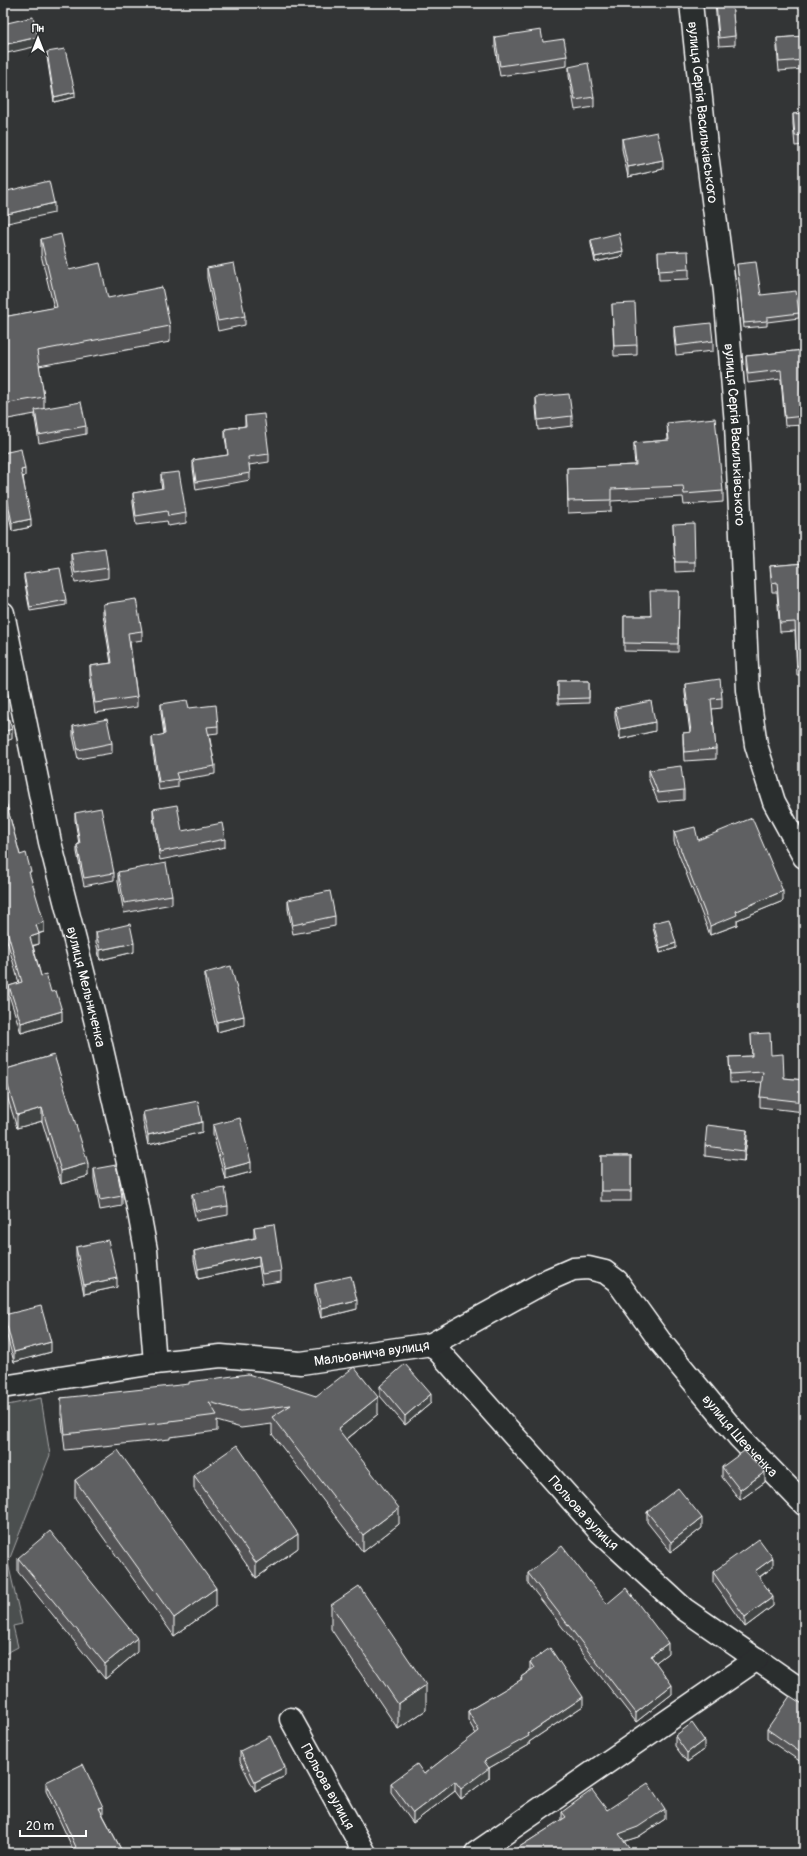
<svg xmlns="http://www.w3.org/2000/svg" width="807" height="1856" viewBox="0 0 807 1856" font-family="Pangolin,sans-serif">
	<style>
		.green { fill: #4c4f50; stroke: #a6a7a8 }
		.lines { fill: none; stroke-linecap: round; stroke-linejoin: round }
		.minor-casing { stroke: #fff; stroke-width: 25 }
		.minor { stroke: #2a2d2e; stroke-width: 22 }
		.wall { fill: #525354; stroke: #fff }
		.shaded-wall { fill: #424445; stroke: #fff }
		.building { fill: #5f6162; stroke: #fff }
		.labels { text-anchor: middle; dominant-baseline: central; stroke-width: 3.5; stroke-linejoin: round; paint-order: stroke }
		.street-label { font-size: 14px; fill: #fff; stroke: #2a2d2e }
	</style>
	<rect width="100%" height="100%" fill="#333536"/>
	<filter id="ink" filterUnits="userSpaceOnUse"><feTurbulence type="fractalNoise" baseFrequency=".025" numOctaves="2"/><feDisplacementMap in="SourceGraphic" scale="8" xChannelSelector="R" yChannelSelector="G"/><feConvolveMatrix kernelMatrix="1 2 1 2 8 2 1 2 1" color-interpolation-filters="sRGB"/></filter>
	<g filter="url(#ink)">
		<path class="green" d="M41 1398 50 1455 8 1563 22 1624 13 1626 18 1647 3 1655V1406Z"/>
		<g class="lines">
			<defs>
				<g id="minor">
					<path id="s1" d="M691 3 706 146 725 292 736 424 748 690 756 745 774 802 804 857"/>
					<path id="s2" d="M3 613 50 842 96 1023 137 1202 146 1250 155 1363"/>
					<path id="s3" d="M432 1344 600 1532 684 1609 804 1692"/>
					<path id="s4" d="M3 1387 155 1363 221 1356 301 1363 432 1344 550 1279 573 1269 588 1268 605 1272 617 1281 660 1341 739 1437 804 1504"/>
					<path id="s5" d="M291 1719 365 1853"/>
					<path d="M476 1853 757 1659"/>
				</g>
			</defs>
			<use href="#minor" class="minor-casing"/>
			<use href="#minor" class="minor"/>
		</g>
		<g class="wall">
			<path d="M715 3H732L735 36V45L719 46Z"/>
			<path d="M804 36V69L779 71 777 48V38Z"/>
			<path d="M495 37 567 56V66L500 76 495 47Z"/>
			<path d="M47 52 75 97 54 102 47 57Z"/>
			<path d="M569 67 594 97V107L575 110 569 76Z"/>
			<path d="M804 113V145L795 146 793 124V114Z"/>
			<path d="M622 139 663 169 628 177 622 149Z"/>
			<path d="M41 239 69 270 108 298 170 326V342L39 366 44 397V408L86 426V434L39 443 35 418V414L3 420V317L54 308 41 255Z"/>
			<path d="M591 240 623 256 595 262 591 244Z"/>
			<path d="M658 252 689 269V279L659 280Z"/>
			<path d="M737 264 761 295 799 313V318L767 322V326L744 328Z"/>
			<path d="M207 268 245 316V325L218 331 207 278Z"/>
			<path d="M612 304 637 345V355L614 356Z"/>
			<path d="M674 327 713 341V351L676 355 674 337Z"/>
			<path d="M804 350V425L785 426 781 379 748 383 746 365V356Z"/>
			<path d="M536 397 572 416V426L538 430 536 407Z"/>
			<path d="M245 416 269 454V462L249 465 250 473V480L196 490 193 468V460L228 455 225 437V429L245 426Z"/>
			<path d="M667 423 723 491V502L684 505 683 497 611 501V511L568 513 567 468 635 465 634 454V443L668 440Z"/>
			<path d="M3 453 25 476 23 477 31 527 12 531 3 485Z"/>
			<path d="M161 474 186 513V523L168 526 167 521 136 525 133 503V493L162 489 161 484Z"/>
			<path d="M802 480H804V513L802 489Z"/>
			<path d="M673 524 695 562V571L675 572Z"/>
			<path d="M71 553 108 568V578L75 583 71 563Z"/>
			<path d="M804 563V675H797L795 631 780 632 777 592H772L770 566Z"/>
			<path d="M24 574 66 600V605L30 611 24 579Z"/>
			<path d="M679 591 678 652 624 651V616H651Z"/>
			<path d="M103 604 142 631V640L130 642 137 697V707L95 713 90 676V666L111 663 103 614Z"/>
			<path d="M558 681H589V703L558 704Z"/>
			<path d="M685 684 722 698V708L712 709 716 749V759L684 761 683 743V733H690L685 693Z"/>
			<path d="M161 704 189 708 218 726V733L209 734 215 766V774L178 780V787L159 790 152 745V737L164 735 161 712Z"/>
			<path d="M615 708 655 731 620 739 615 718Z"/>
			<path d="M73 726 112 743V753L78 759 73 736Z"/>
			<path d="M649 770 684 790V800L658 802 649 780Z"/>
			<path d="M3 791 20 855 31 879 44 932 38 934 39 944 33 946 41 976 51 992 62 1021 21 1033 9 995V986L19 983 3 926V914H4L3 910Z"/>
			<path d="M153 809 182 831 225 839V847L160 860 153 817Z"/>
			<path d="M75 813 114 873V880L84 886 77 852V845L79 844 75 820Z"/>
			<path d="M674 832 698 840 783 901 737 920V925L710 935 674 842Z"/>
			<path d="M118 872 172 895V904L124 913 118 882Z"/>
			<path d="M288 900 335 916V926L293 934 288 909Z"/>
			<path d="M653 923 676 948 660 953 653 928Z"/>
			<path d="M96 932 134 952 100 960 96 942Z"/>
			<path d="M205 973 244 1025 217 1032 205 982Z"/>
			<path d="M751 1034 771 1055 784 1078 804 1080V1112L760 1107V1097L762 1082 730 1083 729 1057 752 1056Z"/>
			<path d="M54 1055 88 1176 61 1184 42 1121 17 1128 3 1083V1070Z"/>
			<path d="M143 1112 202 1132 148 1145 143 1122Z"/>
			<path d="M213 1125 251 1172 225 1179 213 1135Z"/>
			<path d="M747 1139 744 1161 705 1156V1146Z"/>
			<rect x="601" y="1156" width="30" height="45"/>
			<path d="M94 1169 122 1196V1206L100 1210 94 1179Z"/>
			<path d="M192 1194 228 1206V1215L196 1221 192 1203Z"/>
			<path d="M254 1227 281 1271V1281L262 1284 259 1266 198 1279 194 1260V1251L254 1238Z"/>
			<path d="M76 1247 117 1287 84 1294 76 1257Z"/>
			<path d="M315 1284 357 1309 321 1318 315 1294Z"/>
			<path d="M4 1315 51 1352 14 1362 4 1325Z"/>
			<path d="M380 1386 431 1403 405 1425 380 1396Z"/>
			<path d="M316 1396 378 1414 346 1440 399 1524 363 1552 272 1434V1424L241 1428 217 1421V1431L170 1437V1439L65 1450 61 1414V1398Z"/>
			<path d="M722 1467 765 1482 740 1500 722 1477Z"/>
			<path d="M194 1475 298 1548 256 1578 194 1489Z"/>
			<path d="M75 1480 216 1606 174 1636 75 1498Z"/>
			<path d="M647 1512 702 1528 671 1552 647 1522Z"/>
			<path d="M18 1558 137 1652 105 1679 18 1572Z"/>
			<path d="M773 1567 760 1577 773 1606 745 1627 713 1582V1572Z"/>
			<path d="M528 1573 607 1604 668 1653 655 1663 672 1694 636 1722 528 1583Z"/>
			<path d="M331 1605 426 1710 398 1729 331 1629Z"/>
			<path d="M530 1662 583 1706 529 1742V1745L489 1768V1778L461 1799 455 1791 413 1823 391 1793V1783L424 1774 476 1734 468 1720V1711L521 1680V1677L530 1671Z"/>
			<path d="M804 1705V1764L767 1739V1729Z"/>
			<path d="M675 1736 704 1750 687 1762 675 1746Z"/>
			<path d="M240 1751 285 1776 255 1791 240 1761Z"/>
			<path d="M46 1782 103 1815 123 1853H70V1850L73 1849 46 1791Z"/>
			<path d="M607 1810 665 1819 638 1837 624 1841 629 1853H510L562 1820V1812Z"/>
		</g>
		<g class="shaded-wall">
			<path d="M38 37V46L3 54V45Z"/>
			<path d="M75 92V97L54 102V97Z"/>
			<path d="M663 160V169L628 177V167Z"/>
			<path d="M54 203V213L3 224V215Z"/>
			<path d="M623 251V256L595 262V257Z"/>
			<path d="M25 469V476L21 477V470Z"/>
			<path d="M31 519V527L12 531V523Z"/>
			<path d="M655 722V731L620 739V729Z"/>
			<path d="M12 729V739L3 742V732Z"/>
			<path d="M783 891V901L737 920V925L710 935V926L736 911Z"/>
			<path d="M44 922V932L36 934V925Z"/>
			<path d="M39 934V944L30 946V937Z"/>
			<path d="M134 943V952L100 960V950Z"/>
			<path d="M676 943V948L660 953V948Z"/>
			<path d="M62 1011V1021L21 1033V1023Z"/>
			<path d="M244 1016V1025L217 1032V1022Z"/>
			<path d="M42 1108V1121L17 1128V1115Z"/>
			<path d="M202 1122V1132L148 1145V1135Z"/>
			<path d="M747 1130V1139L744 1161V1151Z"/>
			<path d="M251 1162V1172L225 1179V1169Z"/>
			<path d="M88 1163V1176L61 1184V1171Z"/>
			<path d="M259 1256V1266L198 1279V1269Z"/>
			<path d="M117 1278V1287L84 1294V1285Z"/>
			<path d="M357 1300V1309L321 1318V1308Z"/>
			<path d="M51 1342V1352L14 1362V1352Z"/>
			<path d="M431 1394V1403L405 1425V1416Z"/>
			<path d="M378 1397V1414L338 1446V1429Z"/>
			<path d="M765 1472V1482L740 1500V1490Z"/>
			<path d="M399 1508V1524L363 1552V1535Z"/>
			<path d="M702 1518V1528L671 1552V1542Z"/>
			<path d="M298 1534V1548L256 1578V1563Z"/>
			<path d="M773 1558V1567L755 1580V1571Z"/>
			<path d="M216 1588V1606L174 1636V1618Z"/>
			<path d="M773 1597V1606L745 1627V1617Z"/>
			<path d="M137 1638V1652L105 1679V1664Z"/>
			<path d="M668 1643V1653L651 1666V1656Z"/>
			<path d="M426 1685V1710L398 1729V1704Z"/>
			<path d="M672 1685V1694L636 1722V1713Z"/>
			<path d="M583 1697V1706L529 1742V1745L489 1768V1778L461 1799V1789L484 1761 528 1734Z"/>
			<path d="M704 1740V1750L687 1762V1753Z"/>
			<path d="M285 1767V1776L255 1791V1782Z"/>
			<path d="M455 1781V1791L413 1823V1813Z"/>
			<path d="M103 1807V1816L99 1808Z"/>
			<path d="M665 1809V1819L638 1837 619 1843V1834Z"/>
			<path d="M629 1847V1853H620Z"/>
		</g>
		<g class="building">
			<path d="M716 3H732L735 36 719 38Z"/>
			<path d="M33 17 38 37 3 45V24Z"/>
			<path d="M541 30 543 42 564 39 567 56 500 66 495 37Z"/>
			<path d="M804 36V60L779 62 777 38Z"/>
			<path d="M65 49 75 92 54 97 47 52Z"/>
			<path d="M588 63 594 97 575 100 569 67Z"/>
			<path d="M804 113V135L795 136 793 114Z"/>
			<path d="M657 132 663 160 628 167 622 139Z"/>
			<path d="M49 181 54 203 3 215V192Z"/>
			<path d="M619 233 623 251 595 257 591 240Z"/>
			<path d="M61 234 69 270 100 263 108 298 162 287 170 326 37 351 44 397 3 404V317L57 307 41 239Z"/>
			<path d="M688 251 689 269 659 271 658 252Z"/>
			<path d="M756 262 761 295 796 291 799 313 767 317V321L744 323 737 264Z"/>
			<path d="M234 263 245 316 218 321 207 268Z"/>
			<path d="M635 303 637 345 614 346 612 304Z"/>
			<path d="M711 323 713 341 676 346 674 327Z"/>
			<path d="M804 350V416L785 418 781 370 748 374 746 356Z"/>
			<path d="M569 394 572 416 538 420 536 397Z"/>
			<path d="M81 402 86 426 39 435 35 410Z"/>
			<path d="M264 414 269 454 248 457 250 473 196 482 193 460 228 455 225 429 246 426 245 416Z"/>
			<path d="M715 418 723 491 684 494 683 486 611 489V500L568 501 567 468 636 465 634 443 669 440 667 423Z"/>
			<path d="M21 449 25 469 21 470 31 519 12 523 3 477V453Z"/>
			<path d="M179 472 186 513 168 516 167 511 136 516 133 493 163 488 161 474Z"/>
			<path d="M802 480H804V503Z"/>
			<path d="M694 523 695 562H675L673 524Z"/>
			<path d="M105 548 108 568 75 573 71 553Z"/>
			<path d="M804 563V666H797L795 622 780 623 777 582 772 583 770 566Z"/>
			<path d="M60 568 66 600 30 607 24 574Z"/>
			<path d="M650 591H679L678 644 624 643V616H651Z"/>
			<path d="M136 599 142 631 128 633 137 697 95 703 90 666 112 663 103 604Z"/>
			<path d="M720 679 722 698 711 699 716 749 684 752 683 733 691 732 685 684Z"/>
			<path d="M558 681H589V698L558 699Z"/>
			<path d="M187 700 189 708 216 705 218 726 207 727 215 766 176 773 178 779 159 782 152 737 165 734 161 704Z"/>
			<path d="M651 701 655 722 620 729 615 708Z"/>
			<path d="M7 714 12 729 3 732V716Z"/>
			<path d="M107 719 112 743 78 750 73 726Z"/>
			<path d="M681 766 684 790 658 793 649 770Z"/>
			<path d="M3 791 20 855 26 853 31 872H29L44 922 36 925 39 934 30 937 41 976 46 974 51 992 56 991 62 1011 21 1023 9 986 22 982 3 917V914L6 913 3 901Z"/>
			<path d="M177 805 182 831 222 823 225 839 160 852 153 809Z"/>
			<path d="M101 808 114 873 84 878 77 845 80 844 75 813Z"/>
			<path d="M752 818 783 891 736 911 737 915 710 926 674 832 695 827 698 840Z"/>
			<path d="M166 863 172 895 124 903 118 872Z"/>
			<path d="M330 891 335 916 293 925 288 900Z"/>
			<path d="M669 919 676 943 660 948 653 923Z"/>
			<path d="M130 924 134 943 100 950 96 932Z"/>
			<path d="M231 966 244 1016 217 1022 205 973Z"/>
			<path d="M770 1033 771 1055 783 1054 784 1078 804 1080V1102L760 1097 763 1072 730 1074 729 1057 752 1056 751 1034Z"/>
			<path d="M54 1055 88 1163 61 1171 42 1108 17 1115 3 1070Z"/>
			<path d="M198 1101 202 1122 148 1135 143 1112Z"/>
			<path d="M240 1118 251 1162 225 1169 213 1125Z"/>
			<path d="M707 1125 747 1130 744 1151 705 1146Z"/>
			<rect x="601" y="1156" width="30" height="35"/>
			<path d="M116 1165 122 1196 100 1200 94 1169Z"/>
			<path d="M225 1188 228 1206 196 1211 192 1194Z"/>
			<path d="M274 1224 281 1271 262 1274 259 1256 198 1269 194 1251 256 1238 254 1227Z"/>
			<path d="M108 1240 117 1278 84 1285 76 1247Z"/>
			<path d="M351 1276 357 1300 321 1308 315 1284Z"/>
			<path d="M41 1306 51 1342 14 1352 4 1315Z"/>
			<path d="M405 1364 431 1394 405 1416 380 1386Z"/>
			<path d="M354 1367 378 1397 338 1429 399 1508 363 1535 272 1417 291 1405 241 1411 209 1402 217 1415 170 1421V1422L65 1434 61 1398 189 1384V1382L248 1374 316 1396Z"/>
			<path d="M237 1445 298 1534 256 1563 194 1475Z"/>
			<path d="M118 1450 216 1588 174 1618 75 1480Z"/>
			<path d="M744 1451 765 1472 740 1490 722 1467Z"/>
			<path d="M678 1488 702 1518 671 1542 647 1512Z"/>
			<path d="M50 1531 137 1638 105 1664 18 1558Z"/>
			<path d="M759 1539 773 1558 755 1571 773 1597 745 1617 713 1572Z"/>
			<path d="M562 1546 607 1604 626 1588 668 1643 651 1656 672 1685 636 1713 528 1573Z"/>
			<path d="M359 1586 426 1685 398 1704 331 1605Z"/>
			<path d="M550 1648 583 1697 528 1734 529 1736 484 1761 489 1768 461 1789 455 1781 413 1813 391 1783 417 1764 424 1774 479 1731 468 1711 522 1679 521 1677 534 1668 530 1662Z"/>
			<path d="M790 1696 804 1705V1755L767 1729Z"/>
			<path d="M692 1723 704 1740 687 1753 675 1736Z"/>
			<path d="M270 1736 285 1767 255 1782 240 1751Z"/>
			<path d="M83 1764 103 1807 99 1808 123 1853H72L70 1850 76 1847 46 1782Z"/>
			<path d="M648 1783 665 1809 638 1827 619 1834 629 1847 620 1853H599V1852L598 1853H510L566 1817 562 1812 592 1790 607 1810Z"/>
		</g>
	</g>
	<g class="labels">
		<g class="street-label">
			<text stroke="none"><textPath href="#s1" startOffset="110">вулиця Сергія Васильківського</textPath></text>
			<text stroke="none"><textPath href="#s1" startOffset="434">вулиця Сергія Васильківського</textPath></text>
			<text stroke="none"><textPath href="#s2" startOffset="383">вулиця Мельниченка</textPath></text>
			<text stroke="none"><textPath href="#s4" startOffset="372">Мальовнича вулиця</textPath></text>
			<text stroke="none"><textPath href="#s4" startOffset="838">вулиця Шевченка</textPath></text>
			<text stroke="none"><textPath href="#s3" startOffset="227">Польова вулиця</textPath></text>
			<text stroke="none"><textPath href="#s5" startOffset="77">Польова вулиця</textPath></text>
		</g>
	</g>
	<rect width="807" height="1856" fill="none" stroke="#2a2d2e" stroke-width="16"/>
	<rect x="8" y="8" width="791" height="1840" fill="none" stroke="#fff" stroke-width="1.5" filter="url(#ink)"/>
	<g transform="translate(38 38)" stroke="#2a2d2e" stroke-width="3" paint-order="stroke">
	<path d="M0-3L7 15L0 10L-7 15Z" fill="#ffffff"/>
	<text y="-6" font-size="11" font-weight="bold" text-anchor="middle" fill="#ffffff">Пн</text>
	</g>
	<path d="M20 1830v6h66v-6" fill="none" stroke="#ffffff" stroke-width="2"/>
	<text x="26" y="1830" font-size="12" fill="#ffffff" stroke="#2a2d2e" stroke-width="3" paint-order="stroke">20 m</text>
</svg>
